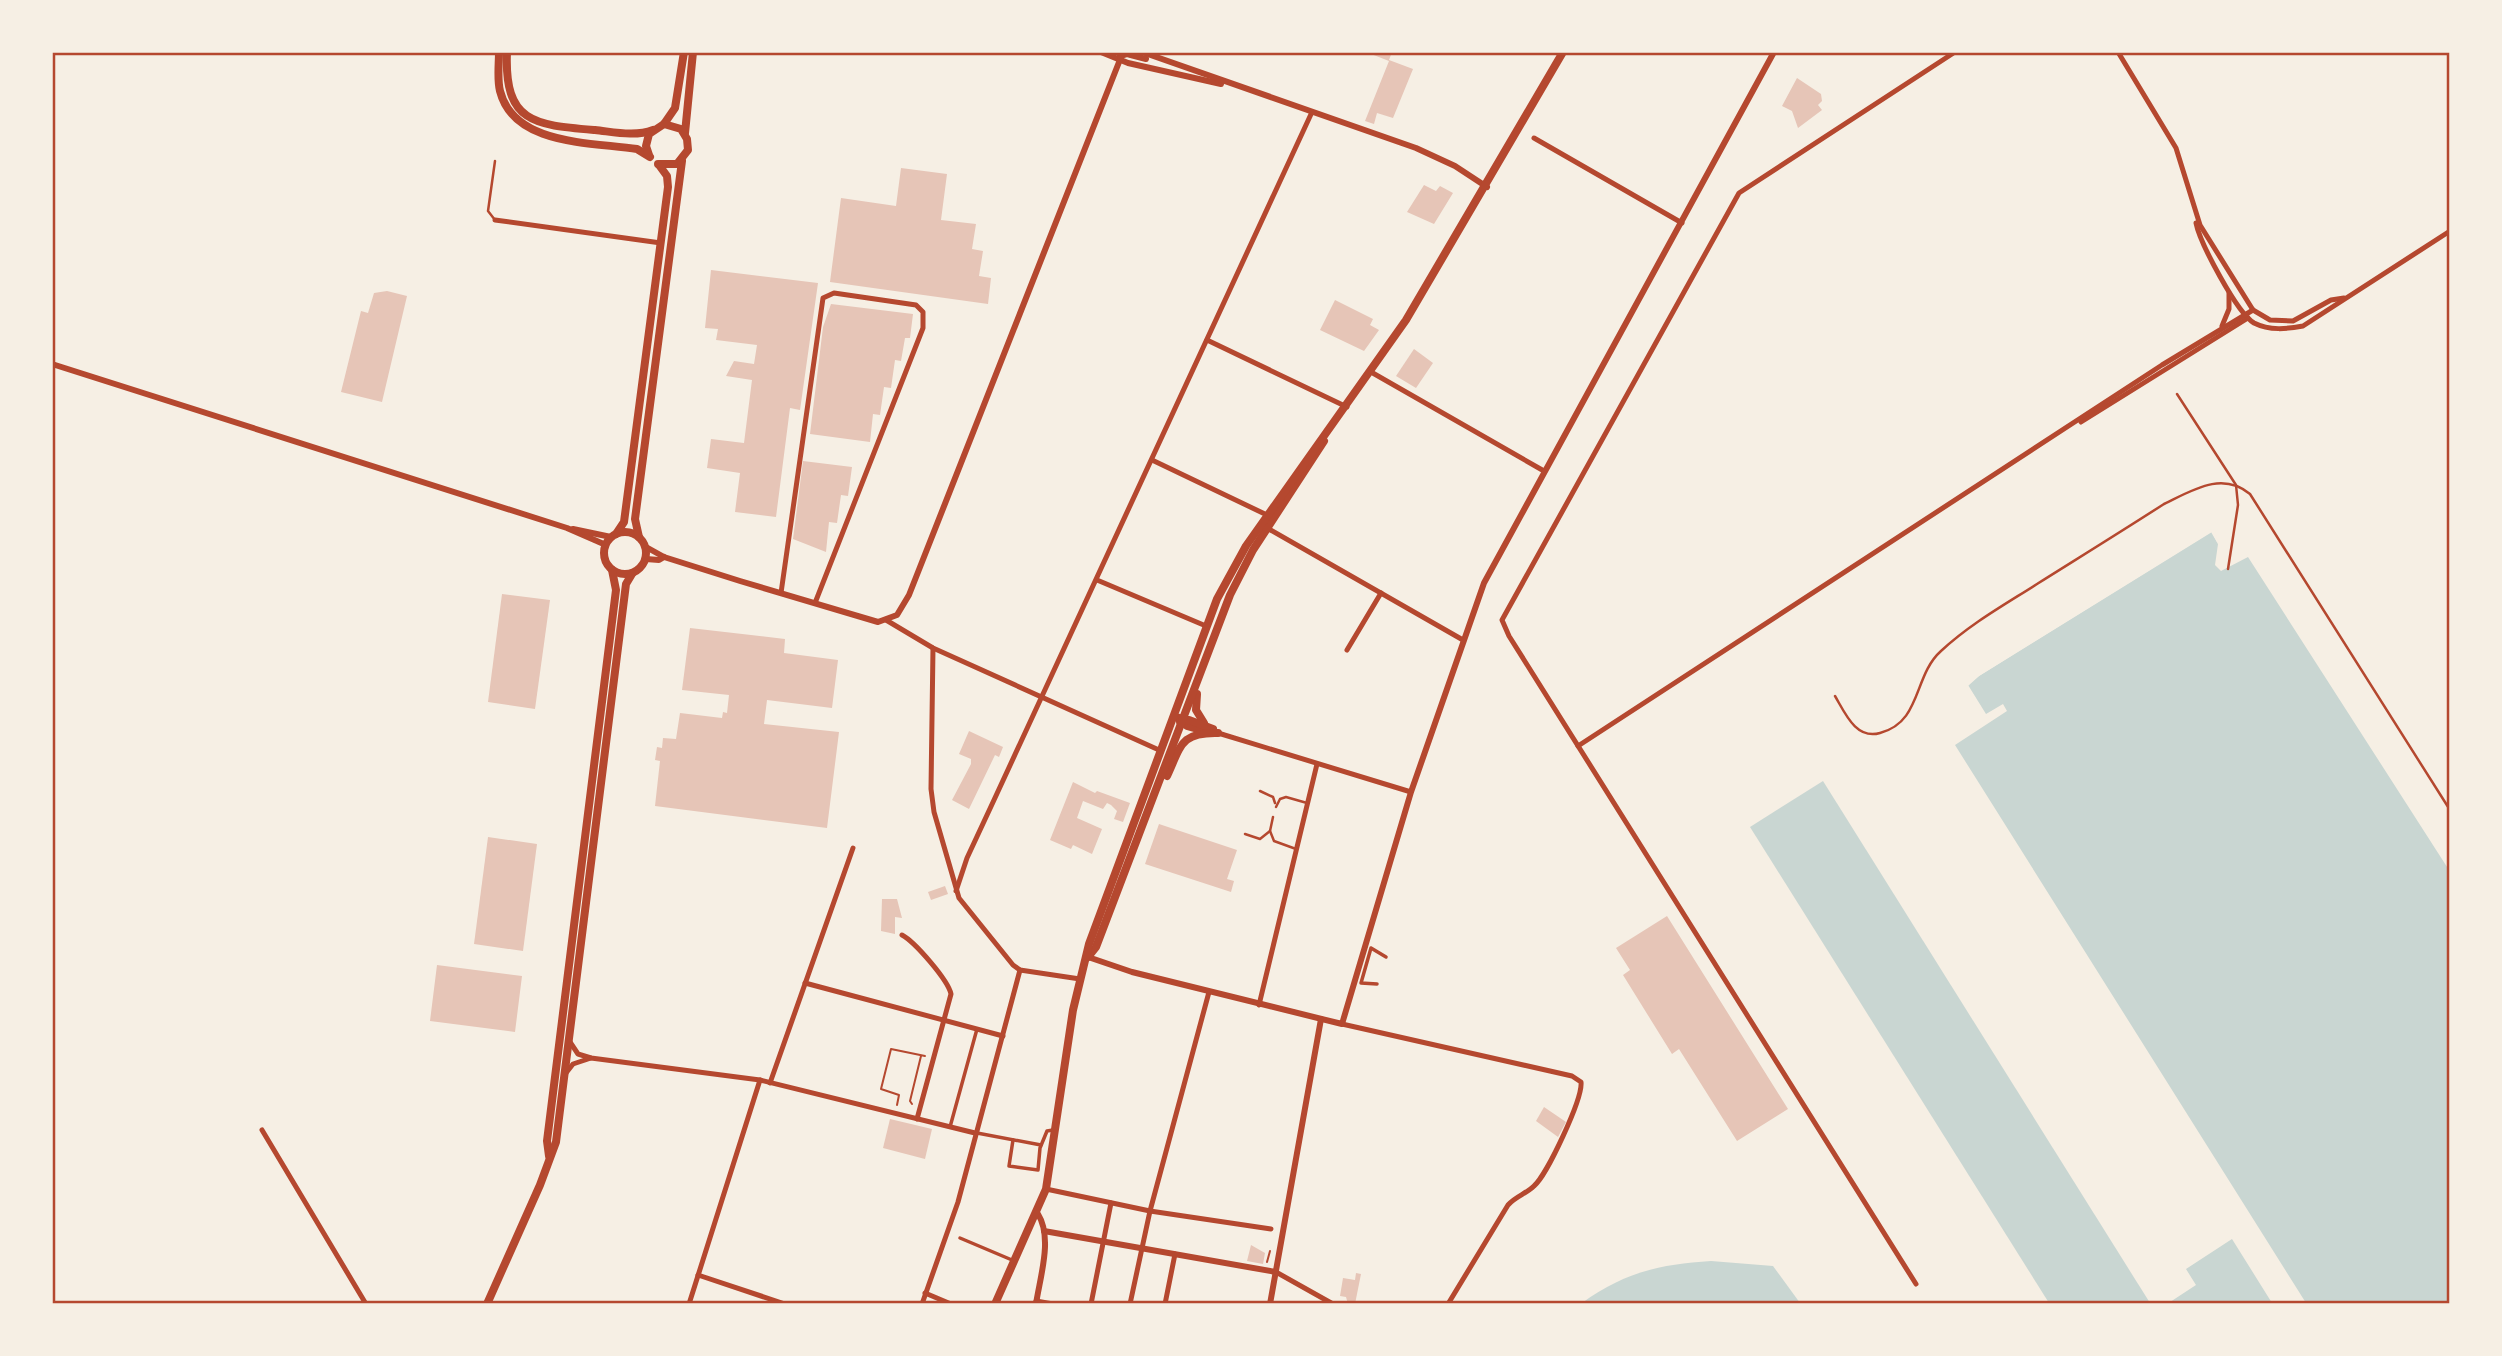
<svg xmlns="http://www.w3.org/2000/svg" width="2502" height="1356" viewBox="0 0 2502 1356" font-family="Manrope,sans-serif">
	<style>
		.water { fill: #c9d6d2 }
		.pier { fill: #f6efe4 }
		.building { fill: #e6c5b7 }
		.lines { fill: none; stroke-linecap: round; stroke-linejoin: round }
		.path { stroke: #b5482f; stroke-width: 2 }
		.service { stroke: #b5482f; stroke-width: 2.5 }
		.pedestrian { stroke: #b5482f; stroke-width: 3.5 }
		.minor { stroke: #b5482f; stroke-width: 5 }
		.tertiary { stroke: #b5482f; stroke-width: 6 }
		.primary { stroke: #b5482f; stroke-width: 8 }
		.trunk { stroke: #b5482f; stroke-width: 8 }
		.neatline { fill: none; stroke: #b5482f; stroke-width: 2.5 }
	</style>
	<rect width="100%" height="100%" fill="#f6efe4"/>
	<g class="water">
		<path d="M2212 532 2218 544 2215 565 2221 571 2248 557 2449 870V1303H2306L1955 745 2007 711 2003 704 1986 714 1968 685 1979 676Z"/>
		<path d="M1823 781 2150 1303H2049L1750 827Z"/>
		<path d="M2232 1239 2272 1303 2167 1304 2196 1285 2186 1269Z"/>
		<path d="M1711 1261 1773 1266 1800 1303H1582C1623 1273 1660 1264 1711 1261Z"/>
	</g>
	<path class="pier" d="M2210 529 2215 530 2218 544 2211 532 1979 676 1968 686 1987 717 1983 716 1965 686 1977 673Z"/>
	<g class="building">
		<path d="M1366 52H1392L1389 60 1413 69 1393 118 1377 113 1374 124 1365 121 1389 61Z"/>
		<path d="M1797 78 1821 94 1822 101 1818 105 1822 110 1798 128 1792 111 1782 106Z"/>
		<path d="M901 168 947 174 941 220 976 224 972 249 983 251 979 276 991 278 988 304 830 282 841 198 896 206Z"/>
		<path d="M1424 185 1436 191 1440 186 1453 193 1434 224 1407 212Z"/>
		<path d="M711 270 818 283 800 410 790 408 776 517 735 512 740 473 707 468 711 439 744 443 752 380 726 376 734 361 754 364 757 345 716 340 718 329 705 328Z"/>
		<path d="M387 291 407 296 382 402 341 392 361 311 368 313 374 293Z"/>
		<path d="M1335 300 1373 319 1370 325 1379 330 1364 351 1320 330Z"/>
		<path d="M831 304 913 314 910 338H905L901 361 895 360 891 388 884 387 880 415 873 414 870 442 810 434 823 327Z"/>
		<path d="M1414 349 1433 363 1416 388 1396 376Z"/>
		<path d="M803 461 852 467 848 496 841 495 837 523 829 522 826 552 793 539Z"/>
		<path d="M502 594 550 600 535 709 488 702Z"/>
		<path d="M690 628 785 639 784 653 838 660 832 708 767 700 764 724 839 732 827 828 655 806 660 761 655 760 657 747 662 748 663 738 676 739 680 713 722 718 723 712 727 713 729 695 682 690Z"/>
		<path d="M969 731 1003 747 999 757 995 755 969 809 952 800 971 764V759L959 754Z"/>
		<path d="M1073 782 1095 793 1097 791 1130 803 1123 822 1114 819 1117 811 1111 805 1107 803 1103 809 1083 801 1077 818 1102 829 1092 854 1073 845 1071 849 1050 840Z"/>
		<path d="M1159 824 1237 850 1227 879 1234 881 1231 892 1145 864Z"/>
		<path d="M488 837 537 844 523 951 474 944Z"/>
		<path d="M945 886 948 894 931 900 928 892Z"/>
		<path d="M882 899H897L902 918 895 917V934L881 931Z"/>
		<path d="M1667 916 1788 1109 1737 1141 1679 1049 1672 1054 1623 975 1630 970 1616 948Z"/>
		<path d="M437 965 522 976 515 1032 430 1021Z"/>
		<path d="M1544 1107 1566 1122 1558 1137 1536 1121Z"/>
		<path d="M890 1119 932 1129 925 1159 883 1148Z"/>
		<path d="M1251 1245 1265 1253 1263 1264 1247 1261Z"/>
		<path d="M1356 1273 1361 1274 1355 1304H1348L1346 1297 1340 1296 1343 1278 1355 1280Z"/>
	</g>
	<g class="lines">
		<g class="path">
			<path d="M912 1104 910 1101 921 1056"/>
			<path d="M897 1105 899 1095 881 1089 891 1049 925 1056"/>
			<path d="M1267 1262 1270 1251"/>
		</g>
		<g class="service">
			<path d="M495 220 488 211 495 161"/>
			<path d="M2177 394 2236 485 2238 505 2228 569"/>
			<path d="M1835 696C1845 713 1856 740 1880 733 1922 722 1913 676 1941 651 1970 624 2004 605 2037 584 2080 557 2122 531 2164 504 2193 490 2222 471 2250 494L2450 810"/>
			<path d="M1260 791 1273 797 1275 803"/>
			<path d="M1276 807 1280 799 1286 797 1307 803"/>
			<path d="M1273 817 1270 831 1274 841 1296 849"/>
			<path d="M1245 834 1260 839 1270 831"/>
		</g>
		<g class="pedestrian">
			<path d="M1377 984 1361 983 1371 948 1386 957"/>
			<path d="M950 1127 977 1029"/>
			<path d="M977 1133 1041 1145"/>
			<path d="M1013 1140 1009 1166 1038 1170 1040 1148 1047 1131 1053 1130"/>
			<path d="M960 1238 1012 1260"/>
		</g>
		<g class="minor">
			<path d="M2118 52 2176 148 2200 225 2253 310 2270 320 2293 321 2331 300 2344 298"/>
			<path d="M1534 138 1682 223"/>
			<path d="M495 220 661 243"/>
			<path d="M2196 223C2200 243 2237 313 2254 323 2270 331 2287 329 2303 326L2450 231"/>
			<path d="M2222 326 2229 309V293"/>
			<path d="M1207 340 1347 407"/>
			<path d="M1371 372 1544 471"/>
			<path d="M2081 422 2248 318"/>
			<path d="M1152 460 1267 515"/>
			<path d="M1267 528 1463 640"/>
			<path d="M1097 580 1206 626"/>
			<path d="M781 593 823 298 834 293 916 305 923 312V328L815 603"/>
			<path d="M886 620 933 648 1159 750"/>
			<path d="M933 648 931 789 934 812 959 898 1013 965 1020 970 1080 979"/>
			<path d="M1347 650 1381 593"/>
			<path d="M1218 733 1411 792"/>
			<path d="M1578 746 2162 365 2253 310"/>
			<path d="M956 891 967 858 994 800 1312 112"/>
			<path d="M902 935C915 942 948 980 951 994L917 1119"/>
			<path d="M805 983 1003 1036"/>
			<path d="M1259 1005 1317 764"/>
			<path d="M1342 1024 1572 1076 1581 1082C1583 1098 1547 1175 1534 1186 1526 1194 1516 1196 1508 1205L1448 1304"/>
			<path d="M570 1042 578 1054 591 1058 760 1080 975 1133"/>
			<path d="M566 1073 573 1064 591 1058"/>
			<path d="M770 1083 853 848"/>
			<path d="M262 1130 366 1304"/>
			<path d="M1046 1189 1150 1211 1271 1229"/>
			<path d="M1276 1272 1333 1304"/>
			<path d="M698 1275 785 1304"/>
			<path d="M1916 1284 1509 636 1502 620 1739 193 1955 52"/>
			<path d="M925 1293 951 1304"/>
			<path d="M1036 1301 1053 1304"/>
			<path d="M689 1304 760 1080"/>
			<path d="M922 1304 958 1202 1020 970"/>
			<path d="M1091 1304 1111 1203"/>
			<path d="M1130 1304 1150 1211 1209 992"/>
			<path d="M1165 1304 1175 1254"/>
		</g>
		<g class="tertiary">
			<path d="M1101 52 1128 63 1221 84"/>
			<path d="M1142 52 1416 148 1455 166 1487 187"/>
			<path d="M1120 56 1127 54 1146 59"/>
			<path d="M52 364 567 528 606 545"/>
			<path d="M573 529 611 537"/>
			<path d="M646 547 664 557 740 581 878 622 897 615 909 595 1123 52"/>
			<path d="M646 559 659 560 664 557"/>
			<path d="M1088 957 1132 972 1342 1024 1411 792 1484 583 1774 52"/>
			<path d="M1044 1231 1276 1272"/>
			<path d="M1036 1304C1040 1277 1053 1238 1038 1214"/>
			<path d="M1270 1304 1321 1019"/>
		</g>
		<g class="primary">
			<path d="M499 52C499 65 497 79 500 91 514 146 592 142 637 149L650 157"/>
			<path d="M507 52C504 123 534 125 595 130 614 132 635 137 653 130"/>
			<path d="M685 133 693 52"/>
			<path d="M649 155 646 146 649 134 664 124 675 108 684 52"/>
			<path d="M658 164H677L688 150 687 139 681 129 664 124"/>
			<circle cx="625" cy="553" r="21"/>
			<path d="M616 534 624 522 668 187 667 176 659 165"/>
			<path d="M639 537 635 519 682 161"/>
			<path d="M549 1156 547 1141 616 590 612 570"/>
			<path d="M487 1304 540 1185 556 1142 626 584 632 574"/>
		</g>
		<g class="trunk">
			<path d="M1197 694 1196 710 1204 723"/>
			<path d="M1179 718 1187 726 1208 732"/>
			<path d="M1180 722 1189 720 1213 729"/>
			<path d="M1167 776C1181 746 1180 732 1218 733"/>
			<path d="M1088 957 1096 947 1230 595 1253 550 1324 441"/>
			<path d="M995 1304 1046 1189 1073 1010 1089 944 1217 599 1246 546 1406 320 1563 52"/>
		</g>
	</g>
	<rect width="2502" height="1356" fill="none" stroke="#f6efe4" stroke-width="108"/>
	<rect x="54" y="54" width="2394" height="1248" class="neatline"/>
</svg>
